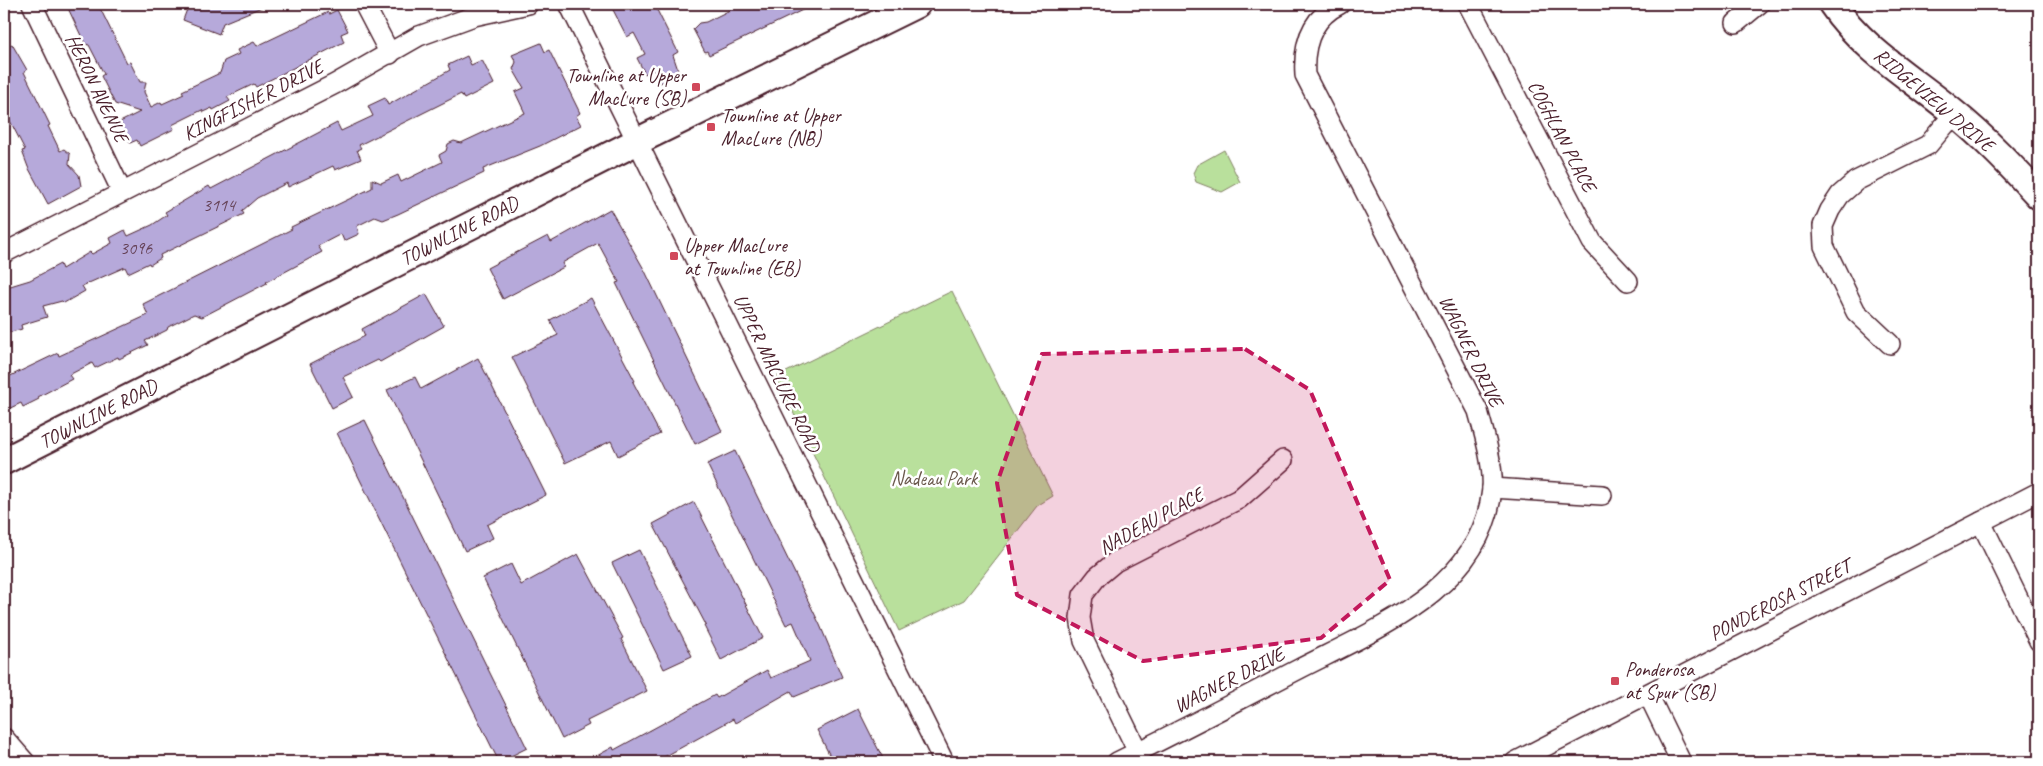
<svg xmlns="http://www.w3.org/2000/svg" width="2043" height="766" viewBox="0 0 2043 766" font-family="Caveat,sans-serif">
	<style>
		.green { fill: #b9e09c; stroke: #828064 }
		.building { fill: #b6a9da; stroke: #4a1f2b }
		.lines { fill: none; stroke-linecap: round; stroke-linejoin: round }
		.street-casing { stroke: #4a1f2b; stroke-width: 22 }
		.secondary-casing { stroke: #4a1f2b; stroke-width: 30 }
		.street { stroke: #fff; stroke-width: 19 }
		.secondary { stroke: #fff; stroke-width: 26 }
		.marked { fill: #c2185b; fill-opacity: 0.2; stroke: #c2185b; stroke-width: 4; stroke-dasharray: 10 6; stroke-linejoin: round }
		.poi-dot { fill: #d1495b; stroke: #fff; stroke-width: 2 }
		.labels { text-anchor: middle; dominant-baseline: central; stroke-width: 5; stroke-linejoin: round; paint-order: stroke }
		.number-label { font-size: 18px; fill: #654257 }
		.poi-label { font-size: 20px; fill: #4a1f2b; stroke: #fff; text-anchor: start }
		.street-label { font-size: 20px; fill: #4a1f2b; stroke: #fff }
		.park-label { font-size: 20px; fill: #6b594d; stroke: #fff }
	</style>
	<rect width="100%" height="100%" fill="#fff"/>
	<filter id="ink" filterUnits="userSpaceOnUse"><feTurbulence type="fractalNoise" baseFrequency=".02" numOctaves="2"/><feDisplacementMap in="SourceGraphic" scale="10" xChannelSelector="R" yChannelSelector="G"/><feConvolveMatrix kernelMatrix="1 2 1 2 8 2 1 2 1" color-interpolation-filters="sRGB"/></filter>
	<g filter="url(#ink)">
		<g class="green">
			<path d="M1224 150 1240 182 1222 192 1196 182 1193 173 1197 165Z"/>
			<path d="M952 291 1053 496 1037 506 964 600 899 631 776 377Z"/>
		</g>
		<g class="building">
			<path d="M66 4H98L127 63 130 62 140 82H146L144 92 151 107 161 102 162 104 184 94 182 91 220 73 224 61 239 54 237 50 254 42 257 46 328 12 329 14 337 10 348 31 341 34 344 42 256 87 254 84 227 97 230 101 213 110 212 108 203 112 202 110 172 125 174 129 140 146 137 140 130 143 120 122 140 112 115 104 101 76 104 74 89 45 85 44Z"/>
			<path d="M189 4H269L223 23 219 34 183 20Z"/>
			<path d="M610 4H654L678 52 673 55 679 73 660 83 653 70 645 74 637 58 645 54 634 33 627 37Z"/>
			<path d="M737 4H815L709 55 707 51 705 52 693 29 699 23 706 22 730 10 729 8Z"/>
			<path d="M541 43 545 52 549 50 580 113 576 116 581 125 540 146 483 169 484 173 398 214 383 220 375 217 357 226 359 234 344 241 341 234 318 246 322 252 266 282 267 283 202 317 194 314 168 327 167 330 145 341 148 345 119 359 118 357 95 368 92 363 69 375 72 379 38 397 39 399 23 407 21 403 4 411V379L58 353 59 356 148 315 143 304 292 229 291 227 372 188V179L381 183 398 175 401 182 442 162 439 155 446 151 448 144 454 141 461 143 525 113 515 92 524 88 513 69 516 62 512 55Z"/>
			<path d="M12 44 27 70 24 72 50 125 48 126 60 151 64 149 70 154 69 164 79 175 81 186 48 204 28 167 22 151 25 150 4 109V48Z"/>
			<path d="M467 56 471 65 482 60 494 84 464 99 461 94 359 145 361 148 357 150 361 159 335 170 333 166 288 187 287 183 257 198 242 211 244 214 160 255 161 258 150 265 149 263 128 273 125 267 82 286 85 291 64 303 62 301 43 306 47 317 21 325 22 329 4 334V289L7 287 30 280 60 264 62 269 90 252 92 254 112 243 110 238 125 230 128 236 152 225 167 215 165 212 209 186 211 189 337 123 341 131 373 116 368 106 385 98 388 105 450 70 448 65Z"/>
			<path d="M610 209 645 271 722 431 695 444 616 283 619 282 598 243 562 263 564 267 503 299 487 268 548 236 551 242Z"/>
			<path d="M426 294 444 326 380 362 378 360 343 377 353 397 332 408 310 364 365 336 362 329Z"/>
			<path d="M591 298 635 381 633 382 660 434 618 456 611 441 565 463 512 357 558 335 550 320Z"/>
			<path d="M478 358 546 495 487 525 493 538 465 551 387 390 415 377 421 389Z"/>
			<path d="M365 420 527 748 499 762 337 433Z"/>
			<path d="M735 451 820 625 842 677 794 697 791 691 735 723 733 719 655 762H586L613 747 614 750 715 695 717 698 767 670 771 678 810 661 793 622 786 625 707 464Z"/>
			<path d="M694 502 763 638 721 660 704 626 706 625 653 524Z"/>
			<path d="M639 550 692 656 664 669 612 563Z"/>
			<path d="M578 554 623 638 621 639 647 691 587 721 589 725 562 739 483 578 511 564 521 585Z"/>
			<path d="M858 709 875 743 885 762H833L817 730Z"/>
		</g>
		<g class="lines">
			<defs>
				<g id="street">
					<path d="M32 4 122 192"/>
					<path d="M364 4 390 54"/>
					<path d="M569 4 944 762"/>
					<path d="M1468 4 1592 242 1628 281"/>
					<path d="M1736 23 1759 4"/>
					<path d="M4 253 335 84 419 36 474 16 528 4"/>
					<path d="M1890 344 1856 312 1824 246 1823 226 1830 210 1840 195 1856 181 1928 145 1955 113"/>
					<path d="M1492 488 1602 495"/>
					<path d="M1981 522 2039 641"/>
					<path d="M1648 694 1681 762"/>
					<path d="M4 738 25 762"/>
					<path d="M1138 752 1084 641 1080 618 1083 595 1097 577 1115 562 1239 499 1283 460"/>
					<path d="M1117 762C1178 732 1239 700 1299 669 1375 630 1483 588 1492 489 1494 466 1484 433 1478 411L1305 75C1303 45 1311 18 1340 4"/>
					<path d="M1515 762 2039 492"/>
				</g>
				<g id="secondary">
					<path d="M1832 4C1863 50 1912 78 1954 113 1985 138 2012 167 2039 196"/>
					<path d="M4 461 638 141 917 4"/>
				</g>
			</defs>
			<use href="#street" class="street-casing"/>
			<use href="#secondary" class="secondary-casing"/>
			<use href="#street" class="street"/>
			<use href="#secondary" class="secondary"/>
		</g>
	</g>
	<path class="marked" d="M1245 349 1310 390 1390 580 1321 638 1143 661 1017 595 997 483 1042 354Z"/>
	<g class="poi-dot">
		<rect x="691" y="82" width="10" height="10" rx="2.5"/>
		<rect x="706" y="122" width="10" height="10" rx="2.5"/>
		<rect x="669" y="251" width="10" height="10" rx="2.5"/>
		<rect x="1610" y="676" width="10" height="10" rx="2.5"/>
	</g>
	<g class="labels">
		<g class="number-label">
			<text x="219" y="205">3114</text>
			<text x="136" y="248">3096</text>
		</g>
		<g class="poi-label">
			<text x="686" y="75" text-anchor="end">Townline at Upper<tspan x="686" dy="23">MacLure (SB)</tspan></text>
			<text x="721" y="115">Townline at Upper<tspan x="721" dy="23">MacLure (NB)</tspan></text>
			<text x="684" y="245">Upper MacLure<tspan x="684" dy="23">at Townline (EB)</tspan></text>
			<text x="1625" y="669">Ponderosa<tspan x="1625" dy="23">at Spur (SB)</tspan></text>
		</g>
		<g class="street-label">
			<text transform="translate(97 88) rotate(64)">HERON AVENUE</text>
			<text transform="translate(253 100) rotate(-27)">KINGFISHER DRIVE</text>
			<text transform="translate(1934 100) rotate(40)">RIDGEVIEW DRIVE</text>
			<text transform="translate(1562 136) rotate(62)">COGHLAN PLACE</text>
			<text transform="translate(459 231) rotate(-27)">TOWNLINE ROAD</text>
			<text transform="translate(1471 351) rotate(64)">WAGNER DRIVE</text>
			<text transform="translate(777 373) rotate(64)">UPPER MACLURE ROAD</text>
			<text transform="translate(98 414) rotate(-27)">TOWNLINE ROAD</text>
			<text transform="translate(1151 521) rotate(-29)">NADEAU PLACE</text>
			<text transform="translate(1780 600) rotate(-27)">PONDEROSA STREET</text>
			<text transform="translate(1229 680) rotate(-27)">WAGNER DRIVE</text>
		</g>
		<g class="park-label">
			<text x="934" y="478">Nadeau Park</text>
		</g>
	</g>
	<rect width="2043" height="766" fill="none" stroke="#fff" stroke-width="20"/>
	<rect x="10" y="10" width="2023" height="746" fill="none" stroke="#4a1f2b" stroke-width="2" filter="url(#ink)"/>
</svg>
